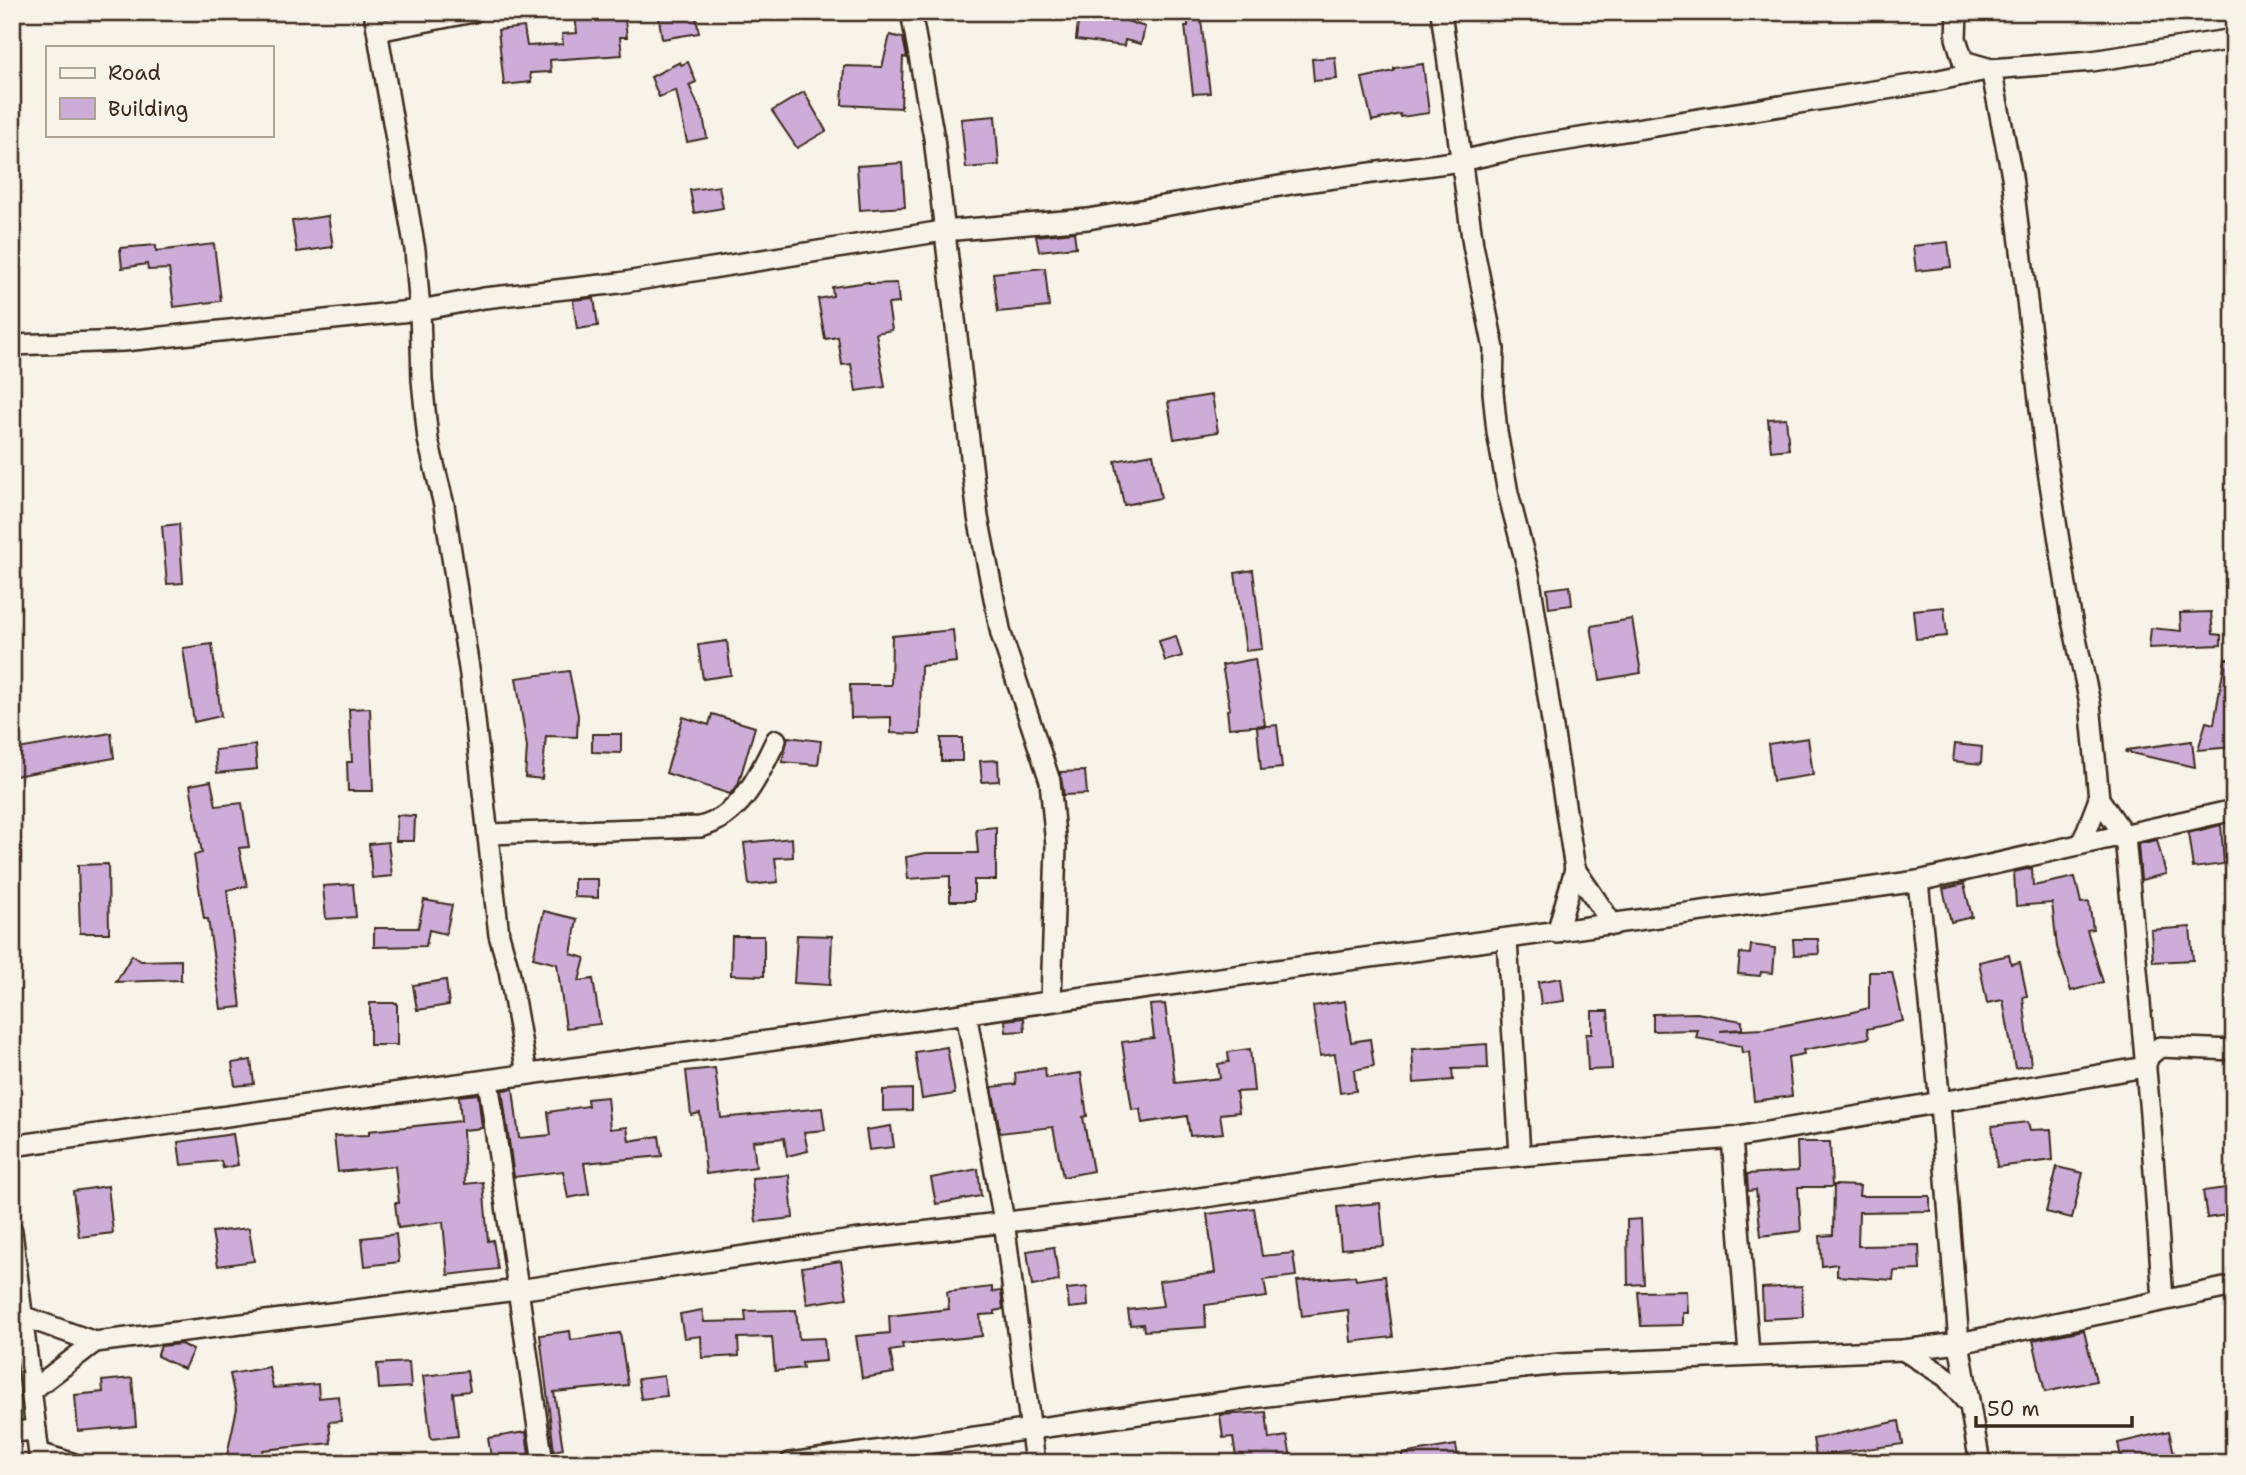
<svg xmlns="http://www.w3.org/2000/svg" width="2246" height="1475" viewBox="0 0 2246 1475" font-family="'Shantell Sans',sans-serif">
	<style>
		.building { fill: #cdacd8; stroke: #3b2a1e; stroke-width: 2 }
		.lines { fill: none; stroke-linecap: round; stroke-linejoin: round }
		.street-casing { stroke: #3b2a1e; stroke-width: 24 }
		.street { stroke: #f7f3e8; stroke-width: 19 }
	</style>
	<rect width="100%" height="100%" fill="#f7f3e8"/>
	<filter id="ink" filterUnits="userSpaceOnUse"><feTurbulence type="fractalNoise" baseFrequency=".0143" numOctaves="2"/><feDisplacementMap in="SourceGraphic" scale="14" xChannelSelector="R" yChannelSelector="G"/><feConvolveMatrix kernelMatrix="1 2 1 2 8 2 1 2 1" color-interpolation-filters="sRGB"/></filter>
	<g filter="url(#ink)">
		<g class="building">
			<path d="M591 12H624L627 37H620L622 55 550 60 551 72 530 73 531 82 504 85 498 30 524 27 527 46 563 44 562 34 577 33 575 14Z"/>
			<path d="M658 12H695L699 33 662 39Z"/>
			<path d="M1079 12H1117L1118 17 1128 18 1127 21 1145 27 1141 44 1125 40 1124 46 1076 40Z"/>
			<path d="M1200 12 1210 93 1193 94 1185 26H1188V13Z"/>
			<path d="M890 35 903 38 907 58 903 57 901 108 842 105 844 66 882 67Z"/>
			<path d="M1335 57 1337 79 1314 81 1312 59Z"/>
			<path d="M680 62 681 65 688 62 696 82 689 85 703 116 707 138 687 142 676 90 659 97 651 77Z"/>
			<path d="M1423 64 1429 113 1401 117 1400 114 1372 121 1362 78 1394 71V68Z"/>
			<path d="M804 92 826 131 797 148 772 111Z"/>
			<path d="M995 116 999 165 966 168 961 119Z"/>
			<path d="M902 163 905 207 860 210 857 166Z"/>
			<path d="M719 186 723 208 694 213 690 190Z"/>
			<path d="M328 216 333 247 297 252 292 221Z"/>
			<path d="M1074 232 1076 247 1039 251 1036 236Z"/>
			<path d="M1948 242 1951 267 1916 271 1913 246Z"/>
			<path d="M214 244 221 301 174 307 169 269 148 270 147 264 122 268 120 248 156 245V251Z"/>
			<path d="M1045 268 1049 307 998 312 993 273Z"/>
			<path d="M869 282V284L897 283 899 303 888 304 892 330 876 333 885 387 856 391 851 364 842 365 838 337 825 339 818 299 833 296 832 287Z"/>
			<path d="M594 298 598 326 577 329 573 300Z"/>
			<path d="M1212 395 1218 432 1174 439 1168 402Z"/>
			<path d="M1786 418 1789 449 1771 451 1768 419Z"/>
			<path d="M1153 454 1161 498 1124 505 1115 461Z"/>
			<path d="M179 524 183 583 167 584 162 526Z"/>
			<path d="M1253 570 1262 649 1246 651 1235 573Z"/>
			<path d="M1570 586 1572 605 1549 608 1547 589Z"/>
			<path d="M1944 607 1947 636 1916 639 1913 610Z"/>
			<path d="M2211 612 2213 634 2221 635V645L2149 648 2151 628 2181 631 2180 613Z"/>
			<path d="M1632 619 1641 673 1600 680 1591 626Z"/>
			<path d="M953 630 956 662 921 666 920 734 891 733V717L851 718 850 685H891L892 636Z"/>
			<path d="M1176 636 1182 656 1165 661 1159 641Z"/>
			<path d="M727 641 731 675 703 679 698 645Z"/>
			<path d="M212 644 221 716 194 722 183 648Z"/>
			<path d="M1255 659 1265 725 1229 728 1227 710 1230 709 1222 665Z"/>
			<path d="M2225 659H2234V747L2198 750 2206 722 2214 724Z"/>
			<path d="M569 671 578 715 577 737 546 736 542 779 525 777 527 747 516 678Z"/>
			<path d="M370 708 373 791H348L347 762H352L349 709Z"/>
			<path d="M712 714 755 727 738 785 730 794 666 773 683 717 709 725Z"/>
			<path d="M1277 725 1282 768 1261 770 1257 727Z"/>
			<path d="M111 733 114 758 15 776 12 750Z"/>
			<path d="M592 734H621V753L592 752Z"/>
			<path d="M788 737 821 741 818 765 782 762Z"/>
			<rect x="941" y="738" width="21" height="23"/>
			<path d="M1808 738 1813 775 1773 781 1768 744Z"/>
			<path d="M2192 741 2195 767 2126 752 2127 750Z"/>
			<path d="M1955 744 1982 747 1981 764 1953 761Z"/>
			<path d="M255 745 257 769 217 773 215 750Z"/>
			<path d="M998 760 999 781 982 782 980 761Z"/>
			<path d="M1085 771 1087 794 1064 795 1060 772Z"/>
			<path d="M211 781 216 806 242 803 249 847 239 848 247 886 227 890 241 1007 221 1009 208 919H204L194 855 202 853 190 785Z"/>
			<path d="M397 815 415 816 414 841H396Z"/>
			<path d="M2221 825 2224 864 2193 868 2188 833Z"/>
			<path d="M996 827V880H974V901H950V876L908 879 906 857 926 853H978L976 829Z"/>
			<path d="M792 838 793 857 775 858 778 882 749 885 744 843Z"/>
			<path d="M2157 840 2166 874 2141 880 2138 844Z"/>
			<path d="M388 842 392 876 372 878 369 844Z"/>
			<path d="M108 864 109 933H80L78 865Z"/>
			<path d="M2032 868 2033 886 2075 877 2081 903 2089 902 2093 929 2087 930 2103 982 2071 991 2057 947 2052 903 2016 906 2014 872Z"/>
			<path d="M574 879H598V898L574 897Z"/>
			<path d="M353 884 356 917 326 919 323 886Z"/>
			<path d="M1964 884 1972 917 1951 922 1943 889Z"/>
			<path d="M424 900 452 905 446 934 429 930 426 946 374 947V928H418Z"/>
			<path d="M544 911 577 919 571 954 585 958 579 981 593 979 600 1024 566 1028 557 964 533 958Z"/>
			<path d="M2190 927 2193 960 2153 962 2151 930Z"/>
			<path d="M797 935 832 936 830 985 794 983Z"/>
			<path d="M732 936H764V976L731 975Z"/>
			<path d="M1793 939H1818L1819 954 1794 955Z"/>
			<path d="M1751 945 1775 948 1773 973 1761 972 1760 976 1738 974 1740 953 1750 954Z"/>
			<path d="M132 955 141 961 181 960V980L116 982Z"/>
			<path d="M2009 955 2011 964 2020 962 2027 996 2023 997 2031 1065 2015 1068 2003 1000 1987 1003 1979 962Z"/>
			<path d="M1869 972H1892L1903 1021 1867 1029 1869 1038 1803 1050 1804 1054 1788 1057 1792 1096 1754 1101 1749 1052 1742 1053 1741 1046 1696 1038 1698 1030 1653 1031V1014L1697 1013 1742 1021V1029L1720 1031 1764 1029 1849 1013 1869 1008Z"/>
			<path d="M1561 978 1564 1001 1541 1004 1538 982Z"/>
			<path d="M446 980 449 1005 417 1010 413 985Z"/>
			<path d="M1345 1001 1351 1042 1370 1039 1374 1066 1354 1070 1356 1091 1340 1093 1335 1054 1320 1056 1313 1006Z"/>
			<rect x="370" y="1003" width="27" height="42"/>
			<path d="M1165 1004 1175 1083 1220 1078 1218 1064 1229 1062 1228 1052 1250 1049 1254 1091 1236 1092 1239 1112 1220 1114 1223 1133 1190 1136 1187 1116 1142 1123 1140 1109 1132 1110 1122 1042 1154 1038 1150 1005Z"/>
			<path d="M1592 1011H1608L1612 1069 1588 1070 1586 1034H1592Z"/>
			<path d="M1024 1018 1025 1031 1006 1032 1005 1020Z"/>
			<path d="M1487 1044 1488 1068 1452 1069 1453 1080 1414 1083 1412 1049Z"/>
			<path d="M947 1047 955 1094 922 1099 915 1052Z"/>
			<path d="M251 1060 254 1084 235 1086 232 1063Z"/>
			<path d="M715 1068 721 1118 822 1108 825 1130 804 1132 808 1151 787 1156 784 1138 753 1141 756 1167 706 1174 700 1113 691 1115 686 1071Z"/>
			<path d="M1045 1068 1046 1078 1081 1073 1087 1116 1083 1117 1093 1171 1063 1177 1053 1127 1000 1133 992 1087 1016 1084 1015 1073Z"/>
			<path d="M513 1089 519 1138 551 1135 548 1112 588 1106 587 1099 607 1097 610 1129 627 1127 629 1141 659 1136 662 1156 584 1163 589 1194 568 1198 563 1171 514 1177 502 1090Z"/>
			<path d="M912 1089V1110L883 1111V1090Z"/>
			<path d="M478 1094 482 1128 463 1130 465 1184 483 1182 488 1241 493 1240 498 1269 448 1275 443 1222 398 1228 395 1203H399L395 1166 338 1172 334 1136 369 1135V1131L461 1121 459 1096Z"/>
			<path d="M2028 1122 2030 1130 2051 1129 2053 1160 1997 1167 1992 1126Z"/>
			<path d="M891 1126 894 1147 869 1150 866 1130Z"/>
			<path d="M233 1134 238 1165 223 1168 221 1161 181 1165 178 1142Z"/>
			<path d="M1797 1142H1830L1832 1187H1798L1801 1231 1761 1236 1756 1190 1748 1191 1747 1174 1798 1171Z"/>
			<path d="M2057 1167 2083 1173 2072 1218 2046 1212Z"/>
			<path d="M978 1169 981 1196 936 1204 931 1178Z"/>
			<path d="M789 1175 793 1218 756 1222 752 1178Z"/>
			<path d="M1834 1185 1860 1186 1859 1196H1930V1211L1859 1212 1858 1246 1919 1245 1920 1270 1894 1271 1893 1280 1837 1276V1264L1822 1266 1820 1236 1833 1235Z"/>
			<path d="M108 1186 113 1233 79 1237 73 1191Z"/>
			<path d="M2234 1187V1214L2207 1218 2203 1191Z"/>
			<path d="M1380 1203 1384 1246 1341 1249 1337 1207Z"/>
			<path d="M1254 1208 1262 1256 1293 1253 1296 1276 1264 1280 1267 1297 1205 1305 1206 1327 1144 1331 1143 1324 1130 1325 1128 1310 1163 1306 1159 1281 1215 1273 1207 1214Z"/>
			<path d="M1641 1219 1644 1284 1628 1285 1627 1220Z"/>
			<path d="M249 1228 254 1261 218 1266 212 1232Z"/>
			<path d="M396 1234 399 1262 365 1266 362 1238Z"/>
			<path d="M1054 1247 1059 1281 1032 1286 1027 1251Z"/>
			<path d="M841 1261 847 1298 807 1304 802 1267Z"/>
			<path d="M1355 1276 1356 1280 1385 1276 1393 1337 1351 1342 1348 1310 1302 1316 1297 1281Z"/>
			<path d="M1802 1286 1803 1317 1763 1319 1762 1288Z"/>
			<path d="M992 1287V1292L1001 1291 1003 1309 995 1311V1314L980 1315 982 1336 902 1344 903 1349 890 1351 894 1373 862 1378 856 1336 890 1333 889 1316 949 1309 947 1292Z"/>
			<path d="M1087 1287 1088 1306 1069 1308 1067 1289Z"/>
			<path d="M1687 1291 1688 1313H1683V1325L1641 1326 1638 1292Z"/>
			<path d="M702 1310 704 1322 746 1321 745 1311 796 1310 799 1339 824 1338 826 1361 802 1363 803 1368 775 1371 772 1337 738 1338 739 1356 702 1358 701 1336 684 1338 680 1314Z"/>
			<path d="M2084 1330 2096 1381 2045 1392 2033 1340Z"/>
			<path d="M570 1331 571 1340 620 1333 628 1385 554 1392 563 1449 554 1451 540 1335Z"/>
			<path d="M181 1344 193 1350 184 1369 157 1356 161 1346Z"/>
			<path d="M409 1362 411 1387 379 1389 377 1364Z"/>
			<path d="M269 1367 273 1388 318 1384 319 1398 339 1396 341 1421 329 1422 331 1443 263 1450 261 1462 227 1455 237 1408 230 1374Z"/>
			<path d="M467 1371 470 1391 453 1393 458 1436 431 1439 423 1376Z"/>
			<path d="M664 1376 667 1396 641 1399 638 1379Z"/>
			<path d="M132 1378 136 1426 78 1431 75 1395 103 1392 102 1381Z"/>
			<path d="M1266 1412 1269 1439 1287 1436 1292 1463H1237L1233 1437 1223 1438 1220 1415Z"/>
			<path d="M1899 1421 1903 1444 1816 1456 1813 1439Z"/>
			<path d="M2169 1431 2176 1463H2122L2118 1443Z"/>
			<path d="M526 1432 529 1455 492 1462 488 1438Z"/>
			<path d="M1456 1445 1459 1463H1403L1402 1454Z"/>
		</g>
		<g class="lines">
			<defs>
				<g id="street">
					<path d="M374 12 415 250 420 310 484 298 619 283 943 231 1088 219 1297 183 1461 161 1518 148 1930 82 1991 69 2092 61 2234 39"/>
					<path d="M911 12 934 138 978 517 1001 634 1050 781 1056 846 1051 1001"/>
					<path d="M1441 12 1473 245 1494 349 1493 392 1497 432 1508 493 1529 574 1575 869 1557 933"/>
					<path d="M1957 12 1956 38 1963 61 1991 69 2012 176 2046 458 2070 611 2090 703 2099 799 2082 843"/>
					<path d="M378 31 473 12"/>
					<path d="M12 345 124 341 420 310 422 380 428 440 444 505 470 675 499 935 509 970 527 1074"/>
					<path d="M2099 799 2125 836 2150 1114 2163 1300"/>
					<path d="M488 834 700 827C741 817 759 775 776 740"/>
					<path d="M1575 869 1613 925"/>
					<path d="M1507 940 1520 1155"/>
					<path d="M966 1013 1004 1221 1035 1463"/>
					<path d="M488 1080 543 1463"/>
					<path d="M1732 1138 2145 1067 2149 1056 2160 1047 2234 1050"/>
					<path d="M12 1146 1918 881 2234 810"/>
					<path d="M12 1231 40 1463"/>
					<path d="M22 1316 95 1342 518 1290 852 1240 1145 1206 1435 1163 1732 1138 1749 1354"/>
					<path d="M1903 1350 1946 1377 1966 1401"/>
					<path d="M31 1391 95 1342"/>
					<path d="M12 1432 36 1430"/>
					<path d="M39 1453 72 1463"/>
					<path d="M790 1463 1267 1396 1560 1364 1903 1350 1959 1343 1940 1104 1918 881"/>
					<path d="M1980 1463 1959 1343 2234 1286"/>
				</g>
			</defs>
			<use href="#street" class="street-casing"/>
			<use href="#street" class="street"/>
		</g>
	</g>
	<rect width="2246" height="1475" fill="none" stroke="#f7f3e8" stroke-width="42"/>
	<rect x="21" y="21" width="2204" height="1433" fill="none" stroke="#3b2a1e" stroke-width="2.5" filter="url(#ink)"/>
	<rect x="46" y="46" width="228" height="91" fill="#f7f3e8" stroke="#aca397" stroke-width="2"/>
	<rect x="60" y="68" width="35" height="10" fill="#f7f3e8" stroke="#aca397" stroke-width="2"/>
	<text x="108" y="80" font-size="21" fill="#3b2a1e">Road</text>
	<rect x="60" y="98" width="35" height="21" fill="#cdacd8" stroke="#aca397" stroke-width="2"/>
	<text x="108" y="116" font-size="21" fill="#3b2a1e">Building</text>
	<path d="M1976 1416v10h156v-10" fill="none" stroke="#3b2a1e" stroke-width="3.5"/>
	<text x="1987" y="1416" font-size="21" fill="#3b2a1e" stroke="#f7f3e8" stroke-width="5" paint-order="stroke">50 m</text>
</svg>
